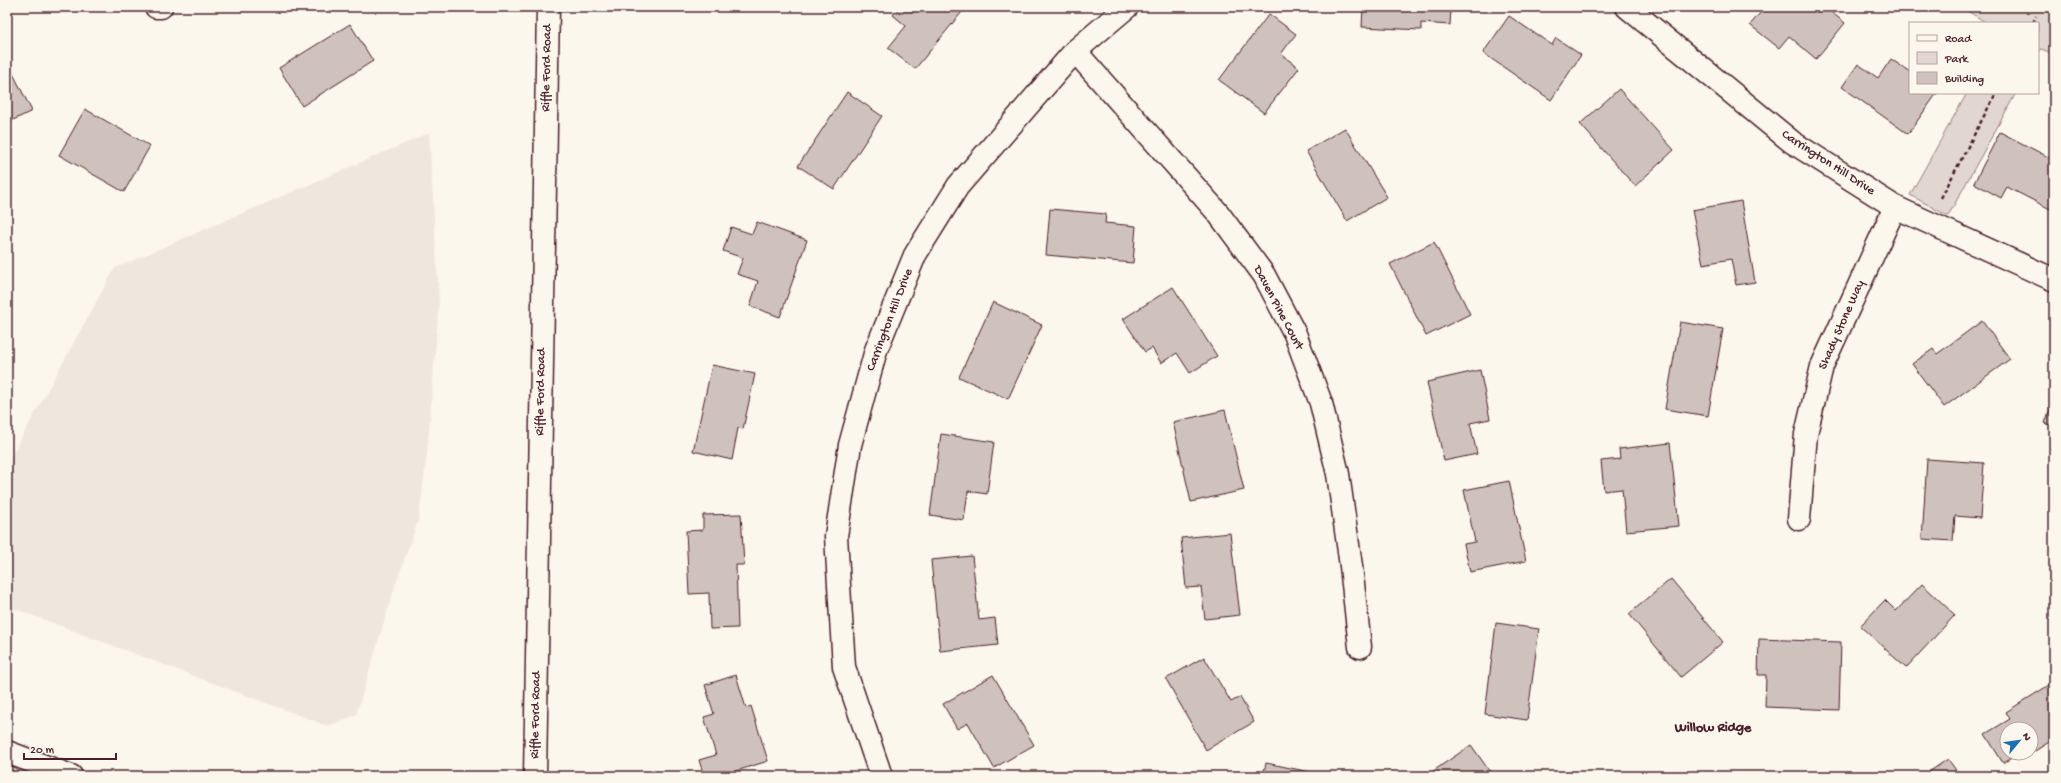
<svg xmlns="http://www.w3.org/2000/svg" width="2061" height="783" viewBox="0 0 2061 783" font-family="'Gochi Hand',sans-serif">
	<style>
		.built { fill: #eee7de }
		.green { fill: #e2d7d0; stroke: #967b7e }
		.building { fill: #cfc2bc; stroke: #4a1f2b }
		.lines { fill: none; stroke-linecap: round; stroke-linejoin: round }
		.minor-casing { stroke: #4a1f2b; stroke-width: 25 }
		.major-casing { stroke: #4a1f2b; stroke-width: 25 }
		.path { stroke: #4a1f2b; stroke-width: 2.5; stroke-dasharray: 4 3; stroke-linecap: butt }
		.minor { stroke: #fbf7ec; stroke-width: 22 }
		.major { stroke: #fbf7ec; stroke-width: 22 }
		.labels { text-anchor: middle; dominant-baseline: central; stroke-width: 3.5; stroke-linejoin: round; paint-order: stroke }
		.street-label { font-size: 13px; fill: #4a1f2b; stroke: #fbf7ec }
		.neighbourhood-label { font-size: 14px; font-weight: bold; fill: #4a1f2b; stroke: #fbf7ec }
	</style>
	<rect width="100%" height="100%" fill="#fbf7ec"/>
	<filter id="ink" filterUnits="userSpaceOnUse"><feTurbulence type="fractalNoise" baseFrequency=".025" numOctaves="2"/><feDisplacementMap in="SourceGraphic" scale="8" xChannelSelector="R" yChannelSelector="G"/><feConvolveMatrix kernelMatrix="1 2 1 2 8 2 1 2 1" color-interpolation-filters="sRGB"/></filter>
	<g filter="url(#ink)">
		<path class="built" d="M429 133 439 302 427 454 419 518 394 589 356 715 328 726 7 606V464L115 268Z"/>
		<g class="green">
			<path d="M1961 7H2054V54L2041 49 2038 54V23H1987Z"/>
			<path d="M1967 93H2016L1948 216 1910 195Z"/>
			<path d="M7 753 69 776H7Z"/>
		</g>
		<g class="building">
			<path d="M900 7H966L915 69 888 48 906 26 893 15Z"/>
			<path d="M1363 7H1451L1450 25 1421 23V30L1362 27Z"/>
			<path d="M1765 7H1825L1845 23 1816 59 1789 36 1779 48 1750 25Z"/>
			<path d="M1269 14 1296 34 1281 54 1299 68 1264 113 1219 80Z"/>
			<path d="M1509 16 1552 45 1556 38 1581 55 1551 100 1483 53Z"/>
			<path d="M350 24 373 61 302 106 279 68Z"/>
			<path d="M1891 59 1910 72V93H1937L1908 134 1842 87 1858 64 1878 78Z"/>
			<path d="M7 62 32 111 7 123Z"/>
			<path d="M1619 89 1674 150 1635 186 1580 124Z"/>
			<path d="M847 92 882 116 834 189 798 166Z"/>
			<path d="M85 109 150 146 124 192 59 155Z"/>
			<path d="M1345 128 1387 197 1347 221 1306 151Z"/>
			<path d="M2000 132 2054 160V205L2052 210 2007 187 2001 198 1974 183Z"/>
			<path d="M1741 201 1755 282 1736 285 1731 259 1703 264 1692 210Z"/>
			<path d="M1050 209 1106 214 1105 223 1136 226 1133 263 1046 255Z"/>
			<path d="M757 222 807 240 780 317 750 306 758 281 737 274 743 258 723 251 731 227 752 234Z"/>
			<path d="M1434 242 1470 314 1426 336 1390 264Z"/>
			<path d="M1173 287 1217 356 1190 373 1177 353 1161 363 1152 348 1145 352 1123 319Z"/>
			<path d="M993 302 1042 325 1008 399 959 377Z"/>
			<path d="M1982 321 2010 359 1944 407 1912 364 1933 349 1937 354Z"/>
			<path d="M1680 322 1723 329 1708 416 1665 409Z"/>
			<path d="M712 365 755 374 743 429 738 428 732 460 693 451Z"/>
			<path d="M1480 370 1490 419 1470 423 1477 454 1444 461 1427 382Z"/>
			<path d="M2054 398V426L2045 423Z"/>
			<path d="M1225 410 1244 490 1191 502 1173 422Z"/>
			<path d="M941 434 994 442 987 494 968 491 964 520 930 515Z"/>
			<path d="M1670 443 1679 526 1626 531 1622 489 1604 491 1601 461 1620 459 1619 449Z"/>
			<path d="M1927 459 1984 463 1980 518 1955 516 1953 541 1922 539Z"/>
			<path d="M1509 481 1526 561 1470 572 1464 544 1475 542 1464 490Z"/>
			<path d="M741 514 744 565H736L738 628 710 629 709 593 689 594 686 531 703 530V515Z"/>
			<path d="M1230 533 1240 615 1205 619 1201 587 1186 588 1181 538Z"/>
			<path d="M972 556 979 620 995 618 998 645 940 651 931 560Z"/>
			<path d="M1671 579 1723 642 1681 677 1629 614Z"/>
			<path d="M1922 584 1955 615 1906 668 1860 626 1885 600 1896 611Z"/>
			<path d="M1496 623 1539 629 1527 720 1485 714Z"/>
			<path d="M1759 639 1841 642 1839 710 1765 707 1766 675H1758Z"/>
			<path d="M1204 657 1231 702 1240 697 1254 722 1206 750 1166 679Z"/>
			<path d="M736 675 746 708 751 706 768 761 720 776H704L699 760 716 755 704 717 714 714 705 685Z"/>
			<path d="M993 675 1034 745 994 768 968 723 957 729 943 704Z"/>
			<path d="M2054 682V739L2035 751 2031 746V729H2007V753H2020L2003 763 1985 734 2010 719 2006 712Z"/>
			<path d="M1471 745 1493 776H1426Z"/>
			<path d="M1948 759 1960 776H1923Z"/>
			<path d="M1266 763 1325 775 1263 776Z"/>
		</g>
		<g class="lines">
			<defs>
				<g id="minor">
					<path d="M156 7H161"/>
					<path d="M1627 7 1792 142 1895 207 2054 280"/>
					<path d="M1075 51 1218 213 1264 275 1295 334 1321 403 1338 474 1351 566 1360 647"/>
					<path d="M1799 519 1806 434 1822 366 1895 207"/>
					<path d="M535 776 548 7"/>
					<path d="M881 776 844 667 836 536 850 445 876 350 915 255 958 186 1075 51 1127 7"/>
				</g>
				<path id="major" d="M7 752 71 776"/>
			</defs>
			<use href="#minor" class="minor-casing"/>
			<use href="#major" class="major-casing"/>
			<g class="path">
				<path d="M2033 23 2036 16"/>
				<path d="M1941 198 1996 93"/>
			</g>
			<use href="#minor" class="minor"/>
			<use href="#major" class="major"/>
		</g>
	</g>
	<g class="labels">
		<g class="street-label">
			<text transform="translate(547 68) rotate(-89)">Riffle Ford Road</text>
			<text transform="translate(1828 163) rotate(33)">Carrington Hill Drive</text>
			<text transform="translate(1278 308) rotate(62)">Daven Pine Court</text>
			<text transform="translate(890 320) rotate(-69)">Carrington Hill Drive</text>
			<text transform="translate(1842 325) rotate(-66)">Shady Stone Way</text>
			<text transform="translate(541 392) rotate(-89)">Riffle Ford Road</text>
			<text transform="translate(536 715) rotate(-89)">Riffle Ford Road</text>
		</g>
		<g class="neighbourhood-label">
			<text x="1713" y="728">Willow Ridge</text>
		</g>
	</g>
	<rect width="2061" height="783" fill="none" stroke="#fbf7ec" stroke-width="24"/>
	<rect x="12" y="12" width="2037" height="759" fill="none" stroke="#4a1f2b" stroke-width="1.5" filter="url(#ink)"/>
	<rect x="1909" y="22" width="130" height="72" fill="#fbf7ec" stroke="#b4a19f"/>
	<rect x="1917" y="35" width="20" height="6" fill="#fbf7ec" stroke="#b4a19f"/>
	<text x="1945" y="42" font-size="12" fill="#4a1f2b">Road</text>
	<rect x="1917" y="52" width="20" height="12" fill="#e2d7d0" stroke="#b4a19f"/>
	<text x="1945" y="62" font-size="12" fill="#4a1f2b">Park</text>
	<rect x="1917" y="72" width="20" height="12" fill="#cfc2bc" stroke="#b4a19f"/>
	<text x="1945" y="82" font-size="12" fill="#4a1f2b">Building</text>
	<g transform="translate(2019 741) rotate(61)"><circle r="19" fill="#fbf7ec" stroke="#b4a19f"/>
	<path d="M0-3L7 15L0 10L-7 15Z" fill="#1f6fb2"/>
	<text y="-6" font-size="11" font-weight="bold" text-anchor="middle" fill="#4a1f2b">N</text>
	</g>
	<path d="M24 753v6h92v-6" fill="none" stroke="#4a1f2b" stroke-width="2"/>
	<text x="30" y="753" font-size="12" fill="#4a1f2b" stroke="#fbf7ec" stroke-width="3" paint-order="stroke">20 m</text>
</svg>
